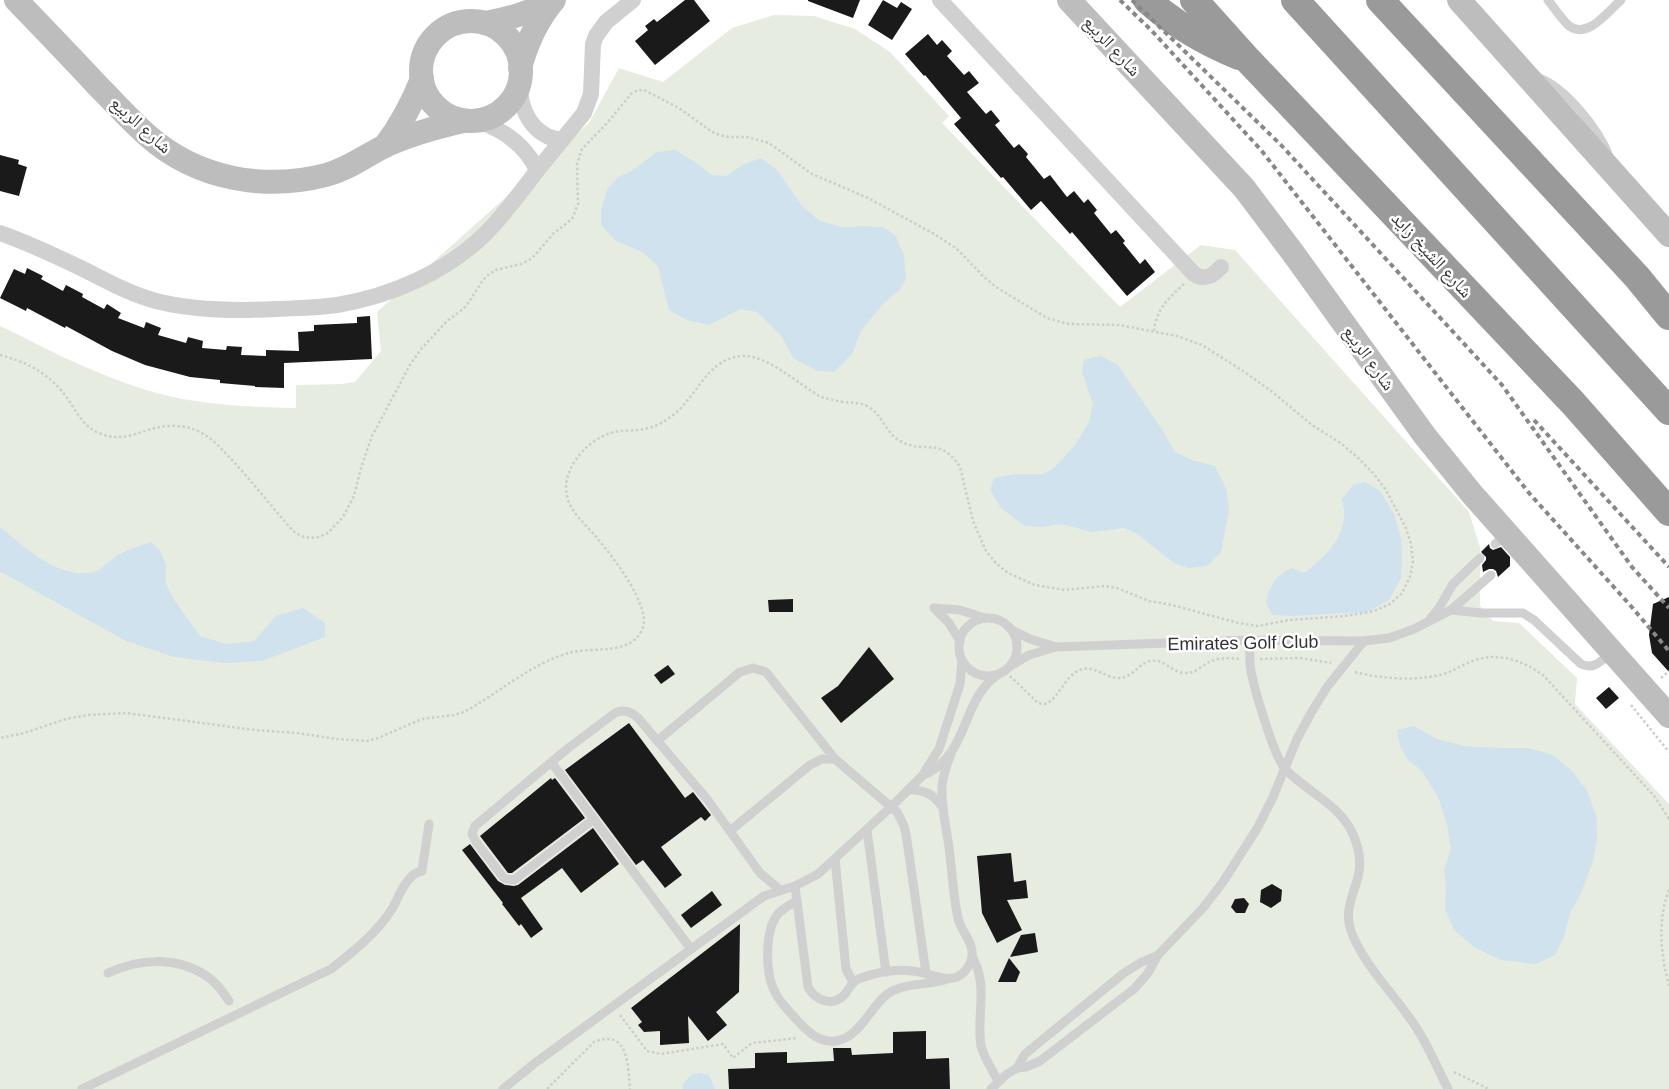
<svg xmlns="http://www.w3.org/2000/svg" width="1669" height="1089" viewBox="0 0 1669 1089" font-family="Helvetica,'Noto Naskh Arabic',sans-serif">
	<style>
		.green { fill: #e6ecdf }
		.water { fill: #cfe2ee }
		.building { fill: #1a1a1a }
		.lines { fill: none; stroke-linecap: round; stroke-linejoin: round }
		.path { stroke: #cdcdcd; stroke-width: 2.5; stroke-dasharray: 2.5 2.5; stroke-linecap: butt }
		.lane { stroke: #d0d0d0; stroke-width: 9 }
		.street { stroke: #d0d0d0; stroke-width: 16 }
		.secondary { stroke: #bdbdbd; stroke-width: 24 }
		.highway { stroke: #9a9a9a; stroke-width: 28 }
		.rail { stroke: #888; stroke-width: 4; stroke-dasharray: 5 4; stroke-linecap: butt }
		.labels { text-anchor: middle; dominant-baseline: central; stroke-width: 5; stroke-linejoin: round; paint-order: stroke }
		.street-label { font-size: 18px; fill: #333; stroke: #fff }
	</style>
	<rect width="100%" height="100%" fill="#fff"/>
	<path class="green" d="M774 15 814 16 855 29 890 52 949 116 942 123 1120 307 1201 245 1235 250 1469 512 1480 547V606L1493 621 1519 623 1577 678 1575 704 1669 804V1089H0V326C21 335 41 347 61 356 88 369 118 381 146 390 195 405 246 407 296 408V385L342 384 355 382 381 351 377 312 589 123 619 68 663 82 732 28Z"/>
	<g class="water">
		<path d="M675 150 697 163 711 175 727 176 742 165 761 158 777 170 802 206 820 221 842 227 867 226 883 227 896 236 904 256 906 279 900 289 882 305 861 331 852 354 834 372 817 371 793 358 782 337 757 312 740 309 709 325 687 320 669 310 658 266 642 252 616 241 601 225V210L607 190 618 177 630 172 657 152Z"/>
		<path d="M1100 356 1117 364 1161 428 1175 452 1192 460 1215 466 1226 488 1229 510 1221 552 1207 566 1188 568 1174 563 1136 533 1124 528 1092 532 1062 524 1041 527 1025 526 1001 508 990 490 994 478 1015 474H1043L1054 468 1075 445 1089 422 1093 404 1082 372 1084 360Z"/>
		<path d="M1365 482 1380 491 1394 514 1401 539 1402 561 1401 578 1389 600 1367 612 1292 616 1272 615 1266 602 1269 591 1277 577 1291 568 1304 573C1329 554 1351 532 1342 499L1353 485Z"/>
		<path d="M0 527C25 547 58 580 94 572 101 570 109 561 115 557 126 550 139 546 151 542L160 551 166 564V584L175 601 200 636 226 644 254 641 276 616 303 608 325 623V637L262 661 225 663 174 657 126 641 5 574 0 572Z"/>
		<path d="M1414 726 1437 739 1464 746 1501 748H1529L1553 755 1573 772 1587 791 1596 815 1597 838 1593 861 1581 893 1570 913 1564 937 1555 955 1536 964 1501 960 1474 947 1454 930 1445 909 1446 888 1444 870 1451 848 1447 825 1439 799 1422 771 1408 760 1400 746 1397 730Z"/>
		<path d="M699 1073 709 1075 715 1089H683V1084L691 1075Z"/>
	</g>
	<g class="building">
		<path d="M685 0H694L710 21 655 65 635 41 648 30 645 26 654 19 657 22Z"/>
		<path d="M808 0H860L853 18 808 1Z"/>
		<path d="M883 0 897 8 901 2 912 9 892 40 868 25Z"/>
		<path d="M928 34 937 45 942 40 952 51 947 56 964 75 969 71 979 83 967 92 986 114 991 110 1000 121 995 125 1014 148 1019 144 1028 154 1026 157 1044 179 1050 175 1067 197 1074 191 1084 203 1088 199 1097 210 1094 213 1111 234 1116 230 1125 241 1123 243 1140 264 1145 259 1155 272 1127 296 1072 232 1070 234 1041 201 1031 210 1003 177 1001 178 954 124 961 118 925 75 924 76 905 54Z"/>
		<path d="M0 155 19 160 18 164 27 167 19 196 0 191Z"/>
		<path d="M27 268 43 276 41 279 63 291 66 285 83 294 82 297 104 309 107 304 121 313 118 318 144 328 146 322 161 328 158 335 186 343 188 337 203 341 202 348 226 350 227 346 242 347 241 355 266 356V350L299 351 298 332 314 331V325L357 323V317L370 316 372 359 284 363V388L255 387V386L220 383V380L190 377 145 365 112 351 66 326 65 328 27 308 26 311 0 298 14 269 25 274Z"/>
		<path d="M1489 544 1490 548 1493 550 1501 547 1510 557V566L1498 577 1496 571 1493 569H1489L1483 572 1482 565 1486 560V557L1481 552Z"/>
		<path d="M1669 597V672L1652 653 1649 635 1653 604Z"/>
		<path d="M793 599V612H769L768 600Z"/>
		<path d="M869 647 894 679 841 723 821 698 838 686Z"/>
		<path d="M668 665 675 674 661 684 654 675Z"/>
		<path d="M1609 687 1619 698 1606 709 1596 698Z"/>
		<path d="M629 723 685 798 693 792 711 815 705 821 701 817 661 847 682 875 665 888 643 860 636 865 565 770Z"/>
		<path d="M551 778 552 780 555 778 585 818 512 873H508L480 836Z"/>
		<path d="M593 828 619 864 581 893 562 868 521 898 543 929 531 938 521 924 519 926 502 904 503 903 462 850 470 844 498 881 505 885 514 886 518 885Z"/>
		<path d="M1011 853 1014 882 1026 880 1028 898 1007 900 1022 930 997 943 982 913 977 856Z"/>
		<path d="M1272 884 1282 890 1281 901 1271 908 1260 902 1261 890Z"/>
		<path d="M712 891 722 905 691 928 681 915Z"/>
		<path d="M1244 898 1249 904 1245 913H1236L1231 907 1235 899Z"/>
		<path d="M740 924 739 992 716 1012 727 1025 708 1041 688 1016 689 1043 660 1045V1031L644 1032 638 1025 642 1022 631 1008Z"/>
		<path d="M1035 933 1038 952 1010 957 1021 935Z"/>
		<path d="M1009 958 1020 972 1016 982H998Z"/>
		<path d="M926 1031V1059L949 1058 950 1089H729L728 1069 755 1068V1053L787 1052V1063L834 1061 833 1048H851L852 1055 893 1053V1032Z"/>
	</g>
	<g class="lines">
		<g class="path">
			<path d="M1154 331C1156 309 1169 298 1184 284"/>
			<path d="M0 355C23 361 43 370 59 388 73 402 79 425 99 433 126 445 143 427 169 426 183 425 197 429 208 437 218 444 225 453 233 461 254 484 273 508 293 531L301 536 310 538 319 537 328 533 343 517 354 496 361 468 372 436 411 363 422 348 447 321 463 309 469 302 483 280 489 274 496 270 521 264 529 260 536 254 553 234 572 219 578 204 577 164 582 149 608 122 632 93 638 90H644L679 108 712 132 720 135 728 137H747L769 143 812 174 868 198 936 235 956 248 983 276 996 287 1047 318 1068 324 1119 325 1177 336 1202 345 1240 369 1270 390 1312 425 1342 444 1358 458 1373 473 1386 490 1406 528 1411 544 1413 561 1410 577 1402 593 1390 604 1374 611 1345 616 1289 620 1258 626 1238 623 1172 605 1149 601 1117 588 1105 586 1065 590 1035 585 1008 573 996 563 986 551 973 521 960 467C940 436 925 454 902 442 885 434 883 414 867 406 859 402 852 403 844 402 836 401 829 399 821 397 800 385 768 356 745 356 706 356 697 400 669 418 660 425 649 429 637 430 629 431 620 430 611 433 587 440 561 469 567 496 571 514 586 524 597 538 612 556 653 607 642 630 630 655 596 647 573 652 534 661 499 693 464 712L454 715 422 719 378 738 367 741 337 739 297 733 255 730 126 713 87 715 66 719 24 733 0 738"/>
			<path d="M1260 659 1300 658 1331 663"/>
			<path d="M1355 672C1383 679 1412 681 1440 675 1453 672 1463 664 1475 660 1500 652 1524 661 1544 676L1655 797 1669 819"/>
			<path d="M1010 676 1038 703 1045 704C1060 698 1064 676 1080 670 1094 664 1106 679 1120 678 1133 677 1138 664 1150 661 1164 658 1172 673 1185 673 1194 674 1202 666 1209 662 1219 657 1229 658 1239 659"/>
			<path d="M1661 678 1669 671"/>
			<path d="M1631 705 1669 752"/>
			<path d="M1669 890C1657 921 1661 955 1669 986"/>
			<path d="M620 1015 647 1051 661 1054 723 1044 733 1058 752 1043 798 1038"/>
			<path d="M1454 1072 1489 1089"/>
			<path d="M547 1089 594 1042C629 1028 628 1066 630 1089"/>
		</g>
		<g class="lane">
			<path d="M1548 0C1554 8 1561 18 1568 25 1587 41 1608 11 1621 0"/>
			<path d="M1539 78C1566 88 1599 130 1609 156"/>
			<path d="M1495 544 1507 534"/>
			<path d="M934 608 960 610 985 618"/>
			<path d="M934 608 949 623 960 641"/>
			<path d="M1451 610 1481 613H1523L1534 620 1581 664C1594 670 1601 661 1611 653"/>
			<circle cx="988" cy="647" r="29"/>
			<path d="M1430 619 1439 608 1453 584 1480 558"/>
			<path d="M1012 630 1030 639 1053 646"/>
			<path d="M1250 640C1250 650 1249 661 1251 671 1254 688 1275 760 1286 770 1308 792 1338 804 1352 832 1358 845 1362 862 1358 877 1353 896 1344 911 1351 931 1362 961 1388 988 1406 1013 1424 1036 1435 1063 1448 1089"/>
			<path d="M1012 665 1029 655 1056 647 1250 640 1364 641 1389 638 1414 629 1451 610 1491 575"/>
			<path d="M657 741 740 672 753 668 766 672 835 759 897 812 904 826 906 834 926 973"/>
			<path d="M552 763 691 949"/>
			<path d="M924 775C970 754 960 702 997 675"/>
			<path d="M908 790C924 789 934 794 943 808"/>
			<path d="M594 819 514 880 506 879 503 877 476 842 472 834 475 826 567 749 615 713C624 709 631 711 638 718L707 799 760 873 780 890"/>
			<path d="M867 830 886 972"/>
			<path d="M730 831 810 765 822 759H835"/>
			<path d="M835 859 846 969 853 982"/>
			<path d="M795 886 808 987C815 1000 833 1008 845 994 852 985 852 980 864 977 879 972 896 969 912 971 927 972 943 982 957 977 964 974 971 965 972 957 974 942 961 932 958 918 953 895 952 870 949 847 946 827 941 806 942 786 943 775 947 764 951 754"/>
			<path d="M797 901C790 905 783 908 778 914 764 931 765 976 776 994 781 1004 790 1012 797 1020 808 1032 819 1043 836 1041 860 1037 869 1009 886 995 903 982 927 986 947 979"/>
			<path d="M972 957C989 984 976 1016 981 1046 984 1058 992 1069 998 1081"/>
			<path d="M108 973C138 959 175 956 205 975 215 981 222 991 229 1001"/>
			<path d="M1017 1068 1025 1054 1124 973 1140 963 1158 955"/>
			<path d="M82 1089 331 969C354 951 376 934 392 909 399 897 406 874 422 871L429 824"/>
			<path d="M503 1089 535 1063 764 896 795 886 818 874 891 807 922 776 939 749 960 684 962 660"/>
			<path d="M991 1089 1007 1074 1017 1068 1026 1067 1040 1061 1134 989 1148 973 1158 955 1203 908 1223 882 1258 827 1273 797 1297 739 1311 713 1327 687 1364 641"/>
		</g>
		<g class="street">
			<path d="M940 0 1194 274C1205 281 1213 276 1221 267"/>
			<path d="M520 83C519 110 533 137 562 140"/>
			<path d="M478 121C504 130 525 145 537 170"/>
			<path d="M0 233C29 243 56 256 83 269 107 281 130 294 156 301 195 311 237 311 277 309 297 308 317 308 337 305 391 296 447 272 486 233 504 215 520 193 536 172 552 152 568 133 584 113L591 94 593 44 596 36 606 22 633 0"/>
		</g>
		<g class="secondary">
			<path d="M16 0C43 28 70 56 97 85 114 102 130 120 148 136 197 179 264 191 326 175 349 169 366 155 387 145 411 134 437 127 463 121"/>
			<path d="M1069 0 1244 188 1293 253 1425 436 1472 494 1669 716"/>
			<path d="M1459 0 1669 235"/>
			<circle cx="471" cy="71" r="50"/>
			<path d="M485 23C509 19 531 13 551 0"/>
			<path d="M520 68C527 42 537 20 554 0"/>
			<path d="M385 146C401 125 412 104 422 79"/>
		</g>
		<g class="highway">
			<path d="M1147 0C1174 24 1205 42 1239 56"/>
			<path d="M1194 0 1248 60 1573 403 1669 512"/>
			<path d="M1295 0 1669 411"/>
			<path d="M1380 0 1637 277 1669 316"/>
		</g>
		<g class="rail">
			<path d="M1120 0 1152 31 1261 150 1529 493 1630 605 1669 651"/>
			<path d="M1132 0 1281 145 1502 385 1632 567 1669 608"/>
			<path d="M1534 420 1669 567"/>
		</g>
	</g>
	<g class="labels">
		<g class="street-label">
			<text transform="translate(1112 46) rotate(47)">شارع الربيع</text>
			<text transform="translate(141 125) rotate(42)">شارع الربيع</text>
			<text transform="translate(1432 255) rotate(47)">شارع الشيخ زايد</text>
			<text transform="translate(1369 358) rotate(54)">شارع الربيع</text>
			<text transform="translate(1243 643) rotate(-1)">Emirates Golf Club</text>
		</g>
	</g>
</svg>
